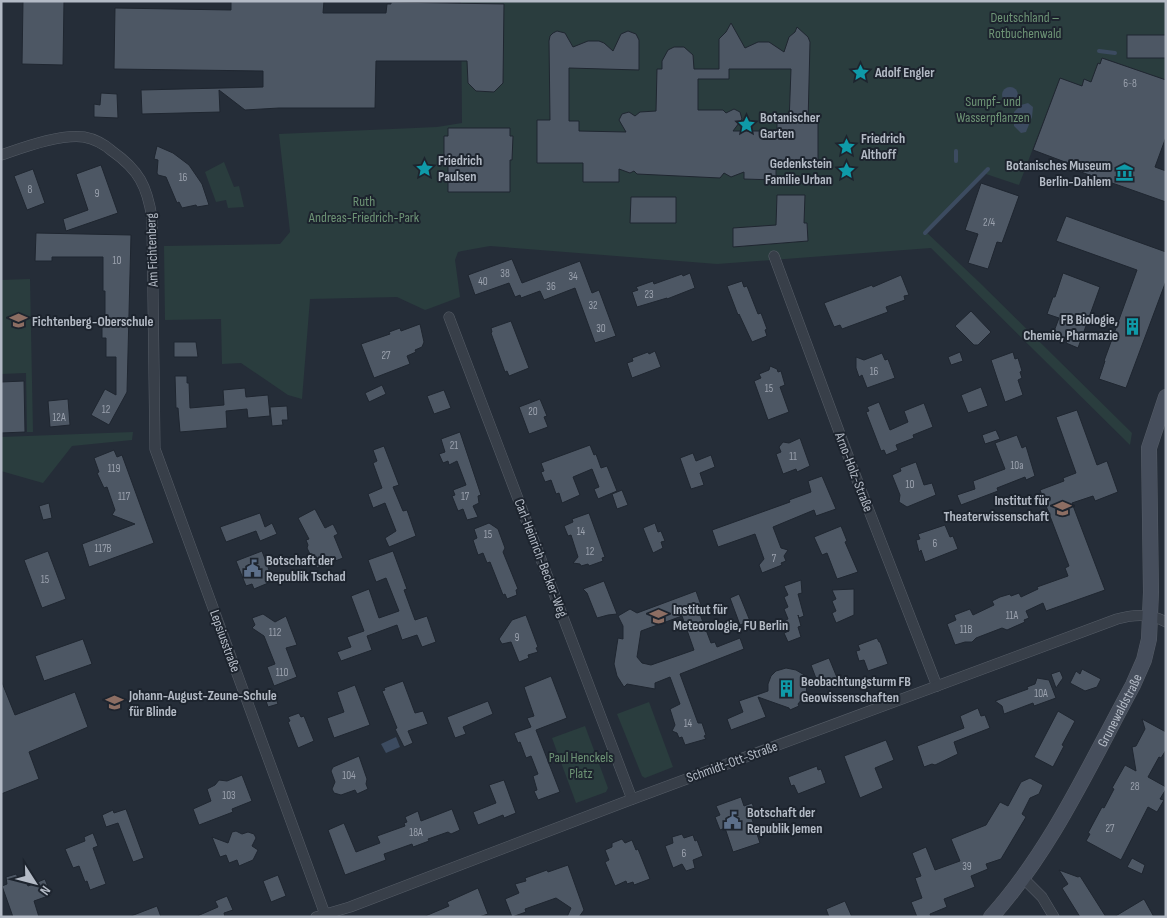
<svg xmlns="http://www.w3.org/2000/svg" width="1167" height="918" viewBox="0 0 1167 918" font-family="'Sofia Sans Condensed',sans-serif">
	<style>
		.green { fill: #2a3d3e }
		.water { fill: #3c4b60 }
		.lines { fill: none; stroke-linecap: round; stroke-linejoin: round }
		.stream { stroke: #3c4b60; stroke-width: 4 }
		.building { fill: #4d5764; stroke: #1f2630; fill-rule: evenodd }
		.street-casing { stroke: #565d67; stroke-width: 11 }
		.secondary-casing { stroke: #565d67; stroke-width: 16 }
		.street { stroke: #383f49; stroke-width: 10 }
		.secondary { stroke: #464e5c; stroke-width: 15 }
		.labels { text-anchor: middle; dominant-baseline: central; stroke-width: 4; stroke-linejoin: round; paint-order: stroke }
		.number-label { font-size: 11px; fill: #9aa1ad }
		.park-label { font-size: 14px; fill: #6d9375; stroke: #1d242e }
		.poi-label { font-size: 14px; font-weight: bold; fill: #b3bac5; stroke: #1d242e; text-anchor: start }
		.street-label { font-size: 14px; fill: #b3bac5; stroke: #1d242e }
	</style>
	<rect width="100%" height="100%" fill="#252d38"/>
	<g class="green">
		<path d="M461 1H1166V80L1103 58 1100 64 1098 63 1091 82 1084 79 1082 86 1060 78 1019 185 983 173 925 231 979 282 1132 433 1130 445 931 248 717 264 490 246 462 251 458 252 455 260 460 297 428 309 425 310 397 297 310 299 302 399 288 395 241 363 222 364 221 319 165 320 164 246 280 244 290 232 279 134 437 127 462 123Z"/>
		<path d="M224 162 234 187 239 186 244 207 228 208 226 200 216 202 205 172Z"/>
		<path d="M30 279 33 432H27L26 373 1 374V280Z"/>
		<path d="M133 432 132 440 72 446 43 483 1 471V437Z"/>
		<path d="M649 702 673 767 645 778 642 776 617 714Z"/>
		<path d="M585 726 608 788 606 792 576 803 552 738Z"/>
	</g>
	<g class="water">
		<circle cx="1010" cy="95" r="8"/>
		<path d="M1028 103 1033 107 1032 117 1026 132 1021 133 1014 126V112L1021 105Z"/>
		<path d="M396 737 400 747 386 753 381 744Z"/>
	</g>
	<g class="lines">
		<g class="stream">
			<path d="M1099 51 1115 53"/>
			<path d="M956 151V161"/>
			<path d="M925 233 988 169"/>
		</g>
	</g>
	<g class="building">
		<path d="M23 1H64L63 65 22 64Z"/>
		<path d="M231 1H324L323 13H386L387 4H391V2L504 4 503 83 494 92 476 91 468 83 467 61H376L375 108H279L245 110 219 90 220 112 142 114 141 90 263 87V71L114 69 115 8 231 10Z"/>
		<path d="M731 23 745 48 758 42H769L784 52 789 37 795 32 797 27 808 37 810 42 808 123H818V163H776V180L744 179V172L731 177 724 173 720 178 637 174 634 171 630 173 619 169V182H583V163H537V120H550L549 41 550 36 553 33 557 31 565 33 573 47 588 41H599L604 43 613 51 621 34 628 31 636 34 639 40V70L569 68V121H579V131L626 132 619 120 622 114 629 112 635 116 640 112 656 111 657 69H662V61L668 50 674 47H684L693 55 694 69H719V39L726 32ZM729 69H791L789 123H777V131H733L742 119 740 112 734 109 726 113 723 110H698V79H729Z"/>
		<rect x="1127" y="35" width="39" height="23"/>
		<path d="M1102 58 1166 80V137L1155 167 1166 171V202L1064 166 1065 162 1033 150 1060 78 1082 86 1084 79 1091 82 1098 63 1100 64Z"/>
		<path d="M101 93 117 94 118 118 94 117V104L100 105Z"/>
		<path d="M448 128H510V136H513L512 160H510V192H448V160H444V136H448Z"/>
		<path d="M157 146 173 153 189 165 202 184 209 205 197 207 196 205 182 208 179 202 177 203 166 177 158 175 157 173 158 160 154 159Z"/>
		<path d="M101 165 118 213 66 231 63 219 88 210 76 174Z"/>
		<path d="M33 169 45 203 27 210 14 176Z"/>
		<path d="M981 183 1019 196 1002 243 997 242 988 269 968 263 978 234 965 230Z"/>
		<path d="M777 195H805L804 223H807L808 241 733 247V228L776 225Z"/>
		<path d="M631 197H676V223H630Z"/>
		<path d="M1066 216 1166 252V281L1126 388 1099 379 1105 361H1104L1137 270 1056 241Z"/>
		<path d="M36 233 131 235 127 392 109 425 91 415 105 389 116 395V357H106V338H102V322H105V291H103V257H52V261H35Z"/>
		<path d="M512 259 522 283 580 261 592 293 599 290 616 336 595 343 575 288 544 300 540 291 521 298 520 295 515 297 509 283 475 295 468 275Z"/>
		<path d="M690 273 695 288 667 299V298L637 307 632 292 638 290 636 287 653 281 654 284 682 274 683 276Z"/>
		<path d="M1063 273 1100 287 1078 348 1066 343 1068 339 1053 334 1059 318 1047 314 1053 297H1055Z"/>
		<path d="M901 275 909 295 904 296 905 300 886 307 888 312 842 329 840 325 834 327 824 303 872 285 873 287Z"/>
		<path d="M742 281 744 287 747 286 758 314 761 313 767 329 765 330 767 336 752 342 739 314 738 315 727 286Z"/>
		<path d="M971 311 991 332 978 345H974L955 326Z"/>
		<path d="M511 321 529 368 509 376 507 371 505 372 491 333 492 332 491 328Z"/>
		<path d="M420 324 424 342 422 347 415 350 416 352 407 356 410 364 374 378 361 344 390 334 389 332 400 328 401 331Z"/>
		<path d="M174 342H196L198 357H174Z"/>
		<path d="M655 351 661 367 632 378 627 363 633 361 632 358 648 352 649 354Z"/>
		<path d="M960 352 963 361 951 365 948 357Z"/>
		<path d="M1013 352 1015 359 1018 358 1022 371 1020 372 1022 378 1018 380 1023 395 1005 402 991 360Z"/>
		<path d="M882 353 885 360 888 359 895 378 867 388 862 375 859 377 856 368V357L864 360Z"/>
		<path d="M770 366 777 369 778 372 781 371 785 385 780 387 789 412 768 420 754 381 761 378 759 374 769 370Z"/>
		<path d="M175 376H187V383H189L190 408 224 405 223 390 245 388 246 397 268 395 270 416 248 418 247 409 226 411 227 428 180 432 178 408H176Z"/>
		<path d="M24 381 25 432 1 433V382Z"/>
		<path d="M382 385 386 394 369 402 365 393Z"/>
		<path d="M981 387 988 406 968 413 961 395Z"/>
		<path d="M444 390 451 408 434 414 427 396Z"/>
		<path d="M68 399 70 425 50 427 48 401Z"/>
		<path d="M540 399 547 416 544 417 548 427 529 434 519 407Z"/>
		<path d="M879 402 890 430 908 422 904 411 924 403 933 427 913 435 914 438 896 445 898 450 886 455 884 450 881 451 866 412 869 411 867 407Z"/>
		<path d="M287 406 288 420H282L283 425 272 426 270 407Z"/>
		<path d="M1077 410 1097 465 1107 461 1118 492 1095 501 1093 496 1072 503 1105 590 1046 611 1043 603 1026 611 1029 618 1024 620 1025 622 1007 630 1002 628 976 638 972 642H965L955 645 947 624 956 620 954 615 970 609 973 615 994 605 992 601 1000 597 1010 594 1011 596 1019 593 1021 597 1038 589 1037 587 1068 576 1065 568 1069 566 1040 490 1064 481 1063 478 1076 473 1056 417Z"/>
		<path d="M996 430 1000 439 985 444 982 435Z"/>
		<path d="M460 432 481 495 478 496 479 503 473 506 478 517 467 520 463 509 458 511 452 496 455 495 453 490 466 485 457 461 449 465 448 461 443 463 439 454 445 452 441 439Z"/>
		<path d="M1017 435 1022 448 1026 446 1035 476 1026 480 1025 477 997 488 998 491 961 505 957 495 975 489 973 481 1005 469 995 443Z"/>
		<path d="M800 438 810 466 797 472 796 469 783 474 776 454 781 452 779 447 783 442 789 443Z"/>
		<path d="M590 445 594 455 596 454 601 468 607 466 617 491 598 499 594 489 599 487 592 469 573 477 580 495 562 503 559 493 556 494 551 480 545 482 541 472 544 471 541 463Z"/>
		<path d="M384 446 399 485 393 487 403 511 407 510 416 536 389 547 385 538 396 531 385 503 373 508 368 494 382 488 373 463 377 461 373 450Z"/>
		<path d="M114 450 117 457 122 455 154 543 89 567 82 544 135 524 112 515 115 510 107 487 104 488 97 473 99 472 94 458Z"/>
		<path d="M693 453 696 461 711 455 715 467 700 473 704 485 691 489 680 458Z"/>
		<path d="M916 462 924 485 932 483 936 495 907 507 899 502 900 495 892 475 901 471 900 468Z"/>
		<path d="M822 476 836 509 816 516 814 510 773 527 781 548 788 550 784 556 786 561 781 563 782 565 762 573 759 565 764 559 755 534 718 547 712 530 790 502 789 500 811 492 808 481Z"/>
		<path d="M622 490 628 505 617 509 612 494Z"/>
		<path d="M49 503 52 518 43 520 39 506Z"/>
		<path d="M315 509 325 528 333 524 338 534 334 536 343 558 317 568 307 548 308 545 306 540 309 539 298 518Z"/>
		<path d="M260 513 265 527 272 523 277 534 260 541 256 531 226 542 220 527Z"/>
		<path d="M589 513 605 557 602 558 603 561 589 566 588 564 581 566 580 564 573 563 578 557 571 535 568 536 564 526 573 522 572 519Z"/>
		<path d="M489 523 498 529 505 548 503 552 518 589 516 590 517 595 507 599 505 594 503 595 490 562 487 563 483 553 478 555 473 540 477 538 474 529Z"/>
		<path d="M655 523 658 532 661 531 665 541 661 542 663 548 653 553 643 528Z"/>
		<path d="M945 525 950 537 953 536 958 549 925 562 921 550 919 552 916 540 920 539 918 534Z"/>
		<path d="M841 526 847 541 845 542 858 572 837 579 827 553 822 555 814 537Z"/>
		<path d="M48 551 66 599 42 608 24 560Z"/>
		<path d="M262 551 273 581 254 589 252 584 246 586 236 561Z"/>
		<path d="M393 551 407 589 404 590 415 620 427 616 436 642 422 647 417 635 402 640 397 625 367 636 372 650 341 661 337 652 351 647 347 637 364 631 351 596 369 589 379 618 399 611 386 578 376 582 368 560Z"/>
		<path d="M801 580 802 593 798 594 804 616 799 618 798 615 801 626 798 627 801 637 788 642 784 633 789 631 784 621 788 619 784 609 788 607 784 597 788 595 784 586Z"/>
		<path d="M604 581 617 614 608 615 597 618 587 593 583 589Z"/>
		<path d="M854 589V615L836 623 832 613 836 611 832 601 836 599 832 590Z"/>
		<path d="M696 591 702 608 698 609 711 643 715 642 717 647 740 638 744 649 680 674 698 723H702L706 735 704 736 706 739 685 745 682 737 679 738 677 733 672 731 675 725 670 709 680 704 670 677 655 683V689L627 684 624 687 617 676 614 664 618 638 623 639V626L618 616 630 609 637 613ZM682 616 694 650 651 665 642 663 637 657 641 631Z"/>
		<path d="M739 594 750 621 740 625 730 598Z"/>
		<path d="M263 614 275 622 286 616 297 645 286 648 297 677 274 686 267 667 275 664 264 636 252 628 255 625 252 618Z"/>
		<path d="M526 615 538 647 536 648 538 652 528 655 529 658 519 662 511 642 502 644 499 639 512 620Z"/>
		<path d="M877 638 879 642H880L888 664 868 671 864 660 859 661 856 651 860 650 858 645Z"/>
		<path d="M83 639 92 664 44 681 35 656Z"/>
		<path d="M829 658 838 680 827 684 822 680 817 681 811 665Z"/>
		<path d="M786 668 796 670 816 682 807 685 806 694 798 704 799 706 790 710 789 708 758 697 766 717 731 730 727 719 743 712 739 701 768 691V684L771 676 776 671Z"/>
		<path d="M1082 669 1101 679 1097 687 1085 691 1070 683 1076 671 1080 674Z"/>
		<path d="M1060 671 1063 678 1056 688 1051 674Z"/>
		<path d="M551 676 567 718 536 730 560 792 538 800 534 791 537 790 533 776 538 774 531 756 526 758 520 742 518 743 514 733 531 727 527 718 534 716 524 687Z"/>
		<path d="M1037 678 1049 680 1056 698 1034 706 1033 703 1004 714 1002 706 995 701 1028 689 1027 687 1035 684Z"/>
		<path d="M1 680 15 715 75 692 88 727 29 752 39 779 1 794Z"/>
		<path d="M403 681 415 713 423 711 428 724 408 731 413 743 404 747 395 729 397 728 382 691 385 690 384 688Z"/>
		<path d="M355 685 370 725 334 738 327 718 344 712 337 692Z"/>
		<path d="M272 688 278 704 268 707 263 692Z"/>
		<path d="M488 701 493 714 463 727 466 734 455 738 447 717Z"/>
		<path d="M978 708 981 716 985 715 990 728 954 742 958 754 935 765 932 764 924 767 917 746 964 728 960 716Z"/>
		<path d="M1058 711 1075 721 1062 745 1064 746 1053 767 1034 757Z"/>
		<path d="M299 713 301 717 304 716 314 741 298 748 288 722 290 721 288 717Z"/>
		<path d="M1142 719 1166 732V750L1161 758 1159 757 1148 777 1166 787V789L1160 799 1164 800 1157 812 1148 807 1121 860 1086 841 1090 834 1088 833 1102 807 1104 808 1114 789 1112 788 1125 765 1136 771 1132 747 1136 746 1145 729Z"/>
		<path d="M886 740 894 760 875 768 883 788 860 798 844 756Z"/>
		<path d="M359 756 367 779 366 784 368 789 357 794 355 790 341 795 334 793 332 789 335 782 331 771 333 767Z"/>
		<path d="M817 766 818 770 821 769 826 783 798 794 794 785 791 786 788 777Z"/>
		<path d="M242 775 252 801 232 809 233 812 199 825 193 809 211 801 207 789 215 785 219 780 227 781Z"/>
		<path d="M1030 778 1043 785 1039 794 1030 798 1022 814 1026 817 1001 859 986 864 988 869 971 876 975 887 944 899 947 907 930 914 931 917H917L911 902 922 898 915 878 921 876 912 853 926 847 935 870 960 861 951 839 986 825 1000 802 1008 806 1021 782Z"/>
		<path d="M504 780 516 813 504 818 503 815 478 825 473 812 496 803 489 785Z"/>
		<path d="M741 797 744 806 752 803 757 816 752 819 760 843 733 852 725 828 720 830 715 817 720 815 716 806Z"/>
		<path d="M126 809 144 858 133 862 118 823 106 827 102 815 113 810 114 813Z"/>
		<path d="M452 809 460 830 451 834 448 832 428 839 429 841 413 847 412 844 384 854 386 860 345 875 328 830 344 823 356 852 380 843 377 836 405 826 404 823 407 822 405 817 418 811 421 821Z"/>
		<path d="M236 831 242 834 248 832 254 834 256 838 252 846 258 850 253 860 239 866 237 860 229 863 226 855 220 857 212 837 228 843 232 832Z"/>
		<path d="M93 833 98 846 93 848 106 884 90 890 87 881 85 882 79 866 73 868 65 849 85 841 84 837Z"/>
		<path d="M682 834 684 838 693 835 695 841 697 840 703 856 693 860 695 868 686 871 682 864 673 868 665 846 673 843 672 837Z"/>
		<path d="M622 839 625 843 632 840 636 850 638 849 650 879 634 885 633 882 627 884 626 881 615 886 605 862 609 860 605 850 612 847V843Z"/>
		<path d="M1132 858 1145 865 1142 874 1127 867Z"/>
		<path d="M568 865 584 910 579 917H567L571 908 556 898 525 909 526 912 512 917 505 899 519 893 515 884 526 881 525 878 547 870 548 872Z"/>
		<path d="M1059 870 1078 877 1080 876 1106 917H1080L1062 888 1068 884Z"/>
		<path d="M16 874 19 879 24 877 28 886 45 879 51 895 34 901 39 917H13L2 886 7 884 6 877Z"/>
		<path d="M278 875 286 896 271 902 263 881Z"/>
		<path d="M478 888 488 914 479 917H423L449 906 447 902Z"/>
		<path d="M227 896 233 910 224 913 225 917H195L218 907 215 901Z"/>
		<path d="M1144 899 1154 917H1114Z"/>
		<path d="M845 901 852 917H829L826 909Z"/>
		<path d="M157 906 161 917H131V916Z"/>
	</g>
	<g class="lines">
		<defs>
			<g id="street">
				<path d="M1 155C25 147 59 134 84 137 95 139 104 144 112 151 139 170 147 186 152 218L155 449 326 917"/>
				<path d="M774 256 854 472 937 686"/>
				<path d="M449 317 632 799"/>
				<path d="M1023 878 1042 897 1054 917"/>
				<path d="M316 917 350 907 622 803 1117 619C1134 614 1150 613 1166 622"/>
			</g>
			<g id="secondary">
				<path id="s1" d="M991 917C1052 849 1090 764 1133 685L1144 660 1149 639 1151 592 1149 448 1166 397"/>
			</g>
		</defs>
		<use href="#street" class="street-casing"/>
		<use href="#secondary" class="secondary-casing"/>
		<use href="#street" class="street"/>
		<use href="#secondary" class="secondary"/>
	</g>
	<defs>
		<symbol id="sight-bare" viewBox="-9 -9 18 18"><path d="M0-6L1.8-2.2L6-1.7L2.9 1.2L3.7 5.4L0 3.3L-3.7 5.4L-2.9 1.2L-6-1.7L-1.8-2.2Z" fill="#0f9aa8" stroke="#1d242e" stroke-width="2.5" paint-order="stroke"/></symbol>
		<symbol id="museum-bare" viewBox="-9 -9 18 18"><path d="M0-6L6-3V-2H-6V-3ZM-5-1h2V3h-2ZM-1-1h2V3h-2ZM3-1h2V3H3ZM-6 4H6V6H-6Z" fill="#0f9aa8" stroke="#1d242e" stroke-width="2.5" paint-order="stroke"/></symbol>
		<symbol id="school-bare" viewBox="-9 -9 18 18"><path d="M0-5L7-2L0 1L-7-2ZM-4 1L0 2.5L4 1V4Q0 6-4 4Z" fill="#8d6e63" stroke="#1d242e" stroke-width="2.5" paint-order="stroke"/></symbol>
		<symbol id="building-bare" viewBox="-9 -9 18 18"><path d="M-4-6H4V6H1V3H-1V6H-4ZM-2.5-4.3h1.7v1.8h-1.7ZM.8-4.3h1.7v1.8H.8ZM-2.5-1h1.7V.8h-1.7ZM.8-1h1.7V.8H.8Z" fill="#0f9aa8" stroke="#1d242e" stroke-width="2.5" paint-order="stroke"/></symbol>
		<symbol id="university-bare" viewBox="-9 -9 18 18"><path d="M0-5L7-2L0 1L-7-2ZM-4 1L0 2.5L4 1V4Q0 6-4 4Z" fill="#8d6e63" stroke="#1d242e" stroke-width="2.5" paint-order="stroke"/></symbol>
		<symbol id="civic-bare" viewBox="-9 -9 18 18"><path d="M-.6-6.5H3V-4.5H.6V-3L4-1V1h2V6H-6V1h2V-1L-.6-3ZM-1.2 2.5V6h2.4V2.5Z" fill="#5c6f8a" stroke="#1d242e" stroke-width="2.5" paint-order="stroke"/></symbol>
	</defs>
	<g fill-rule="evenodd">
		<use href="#sight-bare" x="848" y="60" width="25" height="25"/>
		<use href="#sight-bare" x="734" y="112" width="25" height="25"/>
		<use href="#sight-bare" x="834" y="134" width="25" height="25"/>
		<use href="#sight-bare" x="412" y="156" width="25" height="25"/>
		<use href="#sight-bare" x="834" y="158" width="25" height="25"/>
		<use href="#museum-bare" x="1112" y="160" width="25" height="25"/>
		<use href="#school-bare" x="6" y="308" width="25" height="25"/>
		<use href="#building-bare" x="1120" y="314" width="25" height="25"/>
		<use href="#university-bare" x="1050" y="496" width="25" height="25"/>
		<use href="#civic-bare" x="240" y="556" width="25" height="25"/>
		<use href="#university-bare" x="646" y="604" width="25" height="25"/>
		<use href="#building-bare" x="774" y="676" width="25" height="25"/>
		<use href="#school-bare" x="102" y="690" width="25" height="25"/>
		<use href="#civic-bare" x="720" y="808" width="25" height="25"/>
	</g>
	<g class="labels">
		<g class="number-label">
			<text x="1130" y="83">6-8</text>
			<text x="183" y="177">16</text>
			<text x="30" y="189">8</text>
			<text x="97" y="193">9</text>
			<text x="989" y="222">2/4</text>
			<text x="117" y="260">10</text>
			<text x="505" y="273">38</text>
			<text x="573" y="276">34</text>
			<text x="483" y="281">40</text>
			<text x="551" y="286">36</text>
			<text x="649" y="294">23</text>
			<text x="593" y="305">32</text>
			<text x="601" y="328">30</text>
			<text x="386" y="355">27</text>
			<text x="874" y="371">16</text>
			<text x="769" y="388">15</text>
			<text x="106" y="409">12</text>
			<text x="533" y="411">20</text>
			<text x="59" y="417">12A</text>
			<text x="454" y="445">21</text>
			<text x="793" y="456">11</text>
			<text x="1017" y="465">10a</text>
			<text x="114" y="468">119</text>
			<text x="910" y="484">10</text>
			<text x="124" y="496">117</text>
			<text x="465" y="496">17</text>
			<text x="581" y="531">14</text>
			<text x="488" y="534">15</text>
			<text x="935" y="543">6</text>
			<text x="103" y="548">117B</text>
			<text x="590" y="551">12</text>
			<text x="774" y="558">7</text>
			<text x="45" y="579">15</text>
			<text x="1012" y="615">11A</text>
			<text x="966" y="629">11B</text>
			<text x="275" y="632">112</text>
			<text x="517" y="637">9</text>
			<text x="282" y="672">110</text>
			<text x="1041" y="693">10A</text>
			<text x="688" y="723">14</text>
			<text x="349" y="775">104</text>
			<text x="1135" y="786">28</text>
			<text x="229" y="795">103</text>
			<text x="1110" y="828">27</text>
			<text x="416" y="832">18A</text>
			<text x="684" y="853">6</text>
			<text x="967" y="866">39</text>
		</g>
		<g class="park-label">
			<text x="1025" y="17">Deutschland –<tspan x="1025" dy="16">Rotbuchenwald</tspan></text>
			<text x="993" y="101">Sumpf- und<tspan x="993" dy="16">Wasserpflanzen</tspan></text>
			<text x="364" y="201">Ruth<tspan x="364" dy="16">Andreas-Friedrich-Park</tspan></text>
			<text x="581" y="757">Paul Henckels<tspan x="581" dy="16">Platz</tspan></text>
		</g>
		<g class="poi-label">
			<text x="875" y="72">Adolf Engler</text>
			<text x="760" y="117">Botanischer<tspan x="760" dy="16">Garten</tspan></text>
			<text x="861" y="138">Friedrich<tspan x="861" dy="16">Althoff</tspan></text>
			<text x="438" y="160">Friedrich<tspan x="438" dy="16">Paulsen</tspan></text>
			<text x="832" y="163" text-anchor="end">Gedenkstein<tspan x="832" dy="16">Familie Urban</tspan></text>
			<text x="1111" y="165" text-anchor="end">Botanisches Museum<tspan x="1111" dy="16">Berlin-Dahlem</tspan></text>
			<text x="1118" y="319" text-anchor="end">FB Biologie,<tspan x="1118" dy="16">Chemie, Pharmazie</tspan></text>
			<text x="32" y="321">Fichtenberg-Oberschule</text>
			<text x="1049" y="500" text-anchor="end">Institut für<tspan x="1049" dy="16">Theaterwissenschaft</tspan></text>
			<text x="266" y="560">Botschaft der<tspan x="266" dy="16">Republik Tschad</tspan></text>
			<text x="673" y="609">Institut für<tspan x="673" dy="16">Meteorologie, FU Berlin</tspan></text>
			<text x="801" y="681">Beobachtungsturm FB<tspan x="801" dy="16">Geowissenschaften</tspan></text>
			<text x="129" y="695">Johann-August-Zeune-Schule<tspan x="129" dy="16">für Blinde</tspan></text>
			<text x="747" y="812">Botschaft der<tspan x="747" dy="16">Republik Jemen</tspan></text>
		</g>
		<g class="street-label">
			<text transform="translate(152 250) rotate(-92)">Am Fichtenberg</text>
			<text transform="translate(854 472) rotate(69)">Arno-Holz-Straße</text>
			<text transform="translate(541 558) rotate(69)">Carl-Heinrich-Becker-Weg</text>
			<text transform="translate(225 641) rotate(70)">Lepsiusstraße</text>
			<text stroke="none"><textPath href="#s1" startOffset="244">Grunewaldstraße</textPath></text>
			<text transform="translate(732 762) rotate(-20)">Schmidt-Ott-Straße</text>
		</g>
	</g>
	<rect width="1167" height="918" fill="none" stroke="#b3bac5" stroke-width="5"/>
	<g transform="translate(35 883) rotate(126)" stroke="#1d242e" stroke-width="4" paint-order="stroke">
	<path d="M0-4L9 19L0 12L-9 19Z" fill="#b3bac5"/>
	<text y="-8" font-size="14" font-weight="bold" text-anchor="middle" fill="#b3bac5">N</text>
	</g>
</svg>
